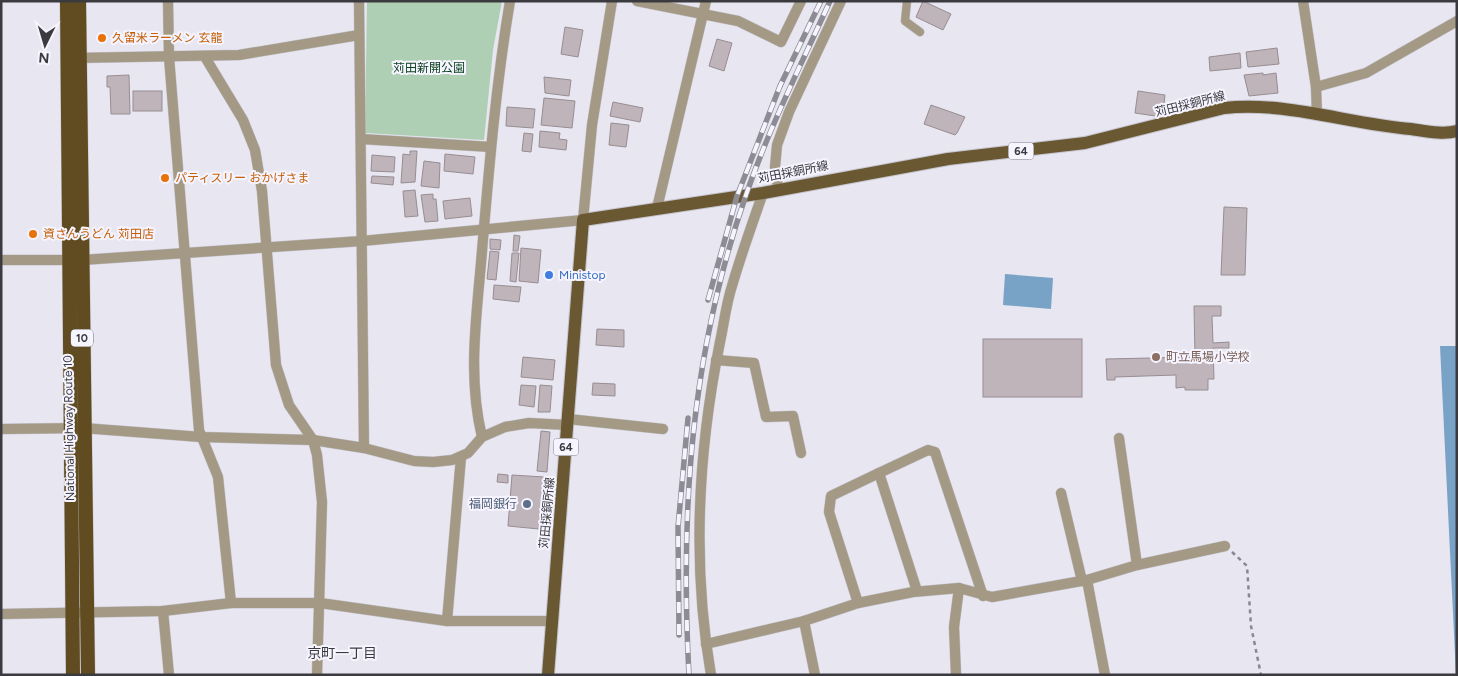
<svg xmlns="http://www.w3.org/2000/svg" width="1458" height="676" viewBox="0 0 1458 676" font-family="Figtree,'Noto Sans JP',sans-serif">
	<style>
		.green { fill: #afcfb4 }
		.water { fill: #79a2c7 }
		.building { fill: #beb4ba; stroke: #978d92 }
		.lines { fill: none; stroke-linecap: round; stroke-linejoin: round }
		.service-casing { stroke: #c5c4cd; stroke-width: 9 }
		.minor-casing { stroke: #c5c4cd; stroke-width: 11 }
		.tertiary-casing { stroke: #c5c4cd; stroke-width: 11 }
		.primary-casing { stroke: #c5c4cd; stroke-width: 14 }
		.trunk-casing { stroke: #c5c4cd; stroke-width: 15 }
		.path { stroke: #898890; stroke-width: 2.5; stroke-dasharray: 4 4; stroke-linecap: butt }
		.service { stroke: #a39984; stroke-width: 8 }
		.minor { stroke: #a39984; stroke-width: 10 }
		.tertiary { stroke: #a39984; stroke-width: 10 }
		.primary { stroke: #6a5832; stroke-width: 12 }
		.trunk { stroke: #604c20; stroke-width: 14 }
		.rail-casing { stroke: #8d8c94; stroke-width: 5.5 }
		.rail { stroke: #f5f4ff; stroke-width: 4; stroke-dasharray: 11; stroke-linecap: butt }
		.food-dot { fill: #e8710a; stroke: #f5f4ff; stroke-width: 2 }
		.shop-dot { fill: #3f7fe0; stroke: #f5f4ff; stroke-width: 2 }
		.education-dot { fill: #8d6e63; stroke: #f5f4ff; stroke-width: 2 }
		.service-dot { fill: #5c6f8a; stroke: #f5f4ff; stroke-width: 2 }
		.labels { text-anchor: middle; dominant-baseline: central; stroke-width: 4; stroke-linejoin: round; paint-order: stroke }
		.shield { fill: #f5f4ff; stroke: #737279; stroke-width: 1 }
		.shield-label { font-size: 11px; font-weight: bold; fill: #3b3b3f }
		.food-label { font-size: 12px; fill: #c56008; stroke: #f5f4ff; text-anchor: start }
		.park-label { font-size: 12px; fill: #083e1b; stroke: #f5f4ff }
		.street-label { font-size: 12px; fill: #3b3b3f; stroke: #f5f4ff }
		.shop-label { font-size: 12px; fill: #366cbe; stroke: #f5f4ff; text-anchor: start }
		.education-label { font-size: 12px; fill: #785e54; stroke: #f5f4ff; text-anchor: start }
		.service-label { font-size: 12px; fill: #4e5e75; stroke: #f5f4ff; text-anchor: end }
		.neighbourhood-label { font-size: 14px; fill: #3b3b3f; stroke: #f5f4ff }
	</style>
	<rect width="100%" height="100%" fill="#e7e6f1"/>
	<path class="green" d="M367 1H502L493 50 484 140 365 133Z"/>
	<g class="water">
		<path d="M1005 274 1053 278 1051 309 1003 305Z"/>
		<path d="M1440 346H1457V675H1456Z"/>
	</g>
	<g class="building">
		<path d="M923 1 951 14 943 30 916 17Z"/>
		<path d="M565 27 583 30 578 57 561 54Z"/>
		<path d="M717 39 732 43 724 71 709 66Z"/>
		<path d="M1277 48 1279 64 1248 67 1246 52Z"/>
		<path d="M1240 53 1241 68 1210 71 1209 57Z"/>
		<path d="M1263 73V75L1276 73 1278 93 1249 96 1244 75Z"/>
		<path d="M129 75 130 114H111L110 87H107V76Z"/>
		<path d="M544 77 571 80 569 96 545 93Z"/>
		<rect x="133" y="91" width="29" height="20"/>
		<path d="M1138 91 1165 95 1164 104 1167 105V112L1163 111 1162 117 1135 113Z"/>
		<path d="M544 98 575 101 572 128 541 125Z"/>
		<path d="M613 102 643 108 640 122 610 116Z"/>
		<path d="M931 105 965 117 957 133 955 135 924 124Z"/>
		<path d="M507 107 535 109 533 128 506 126Z"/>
		<path d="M611 123 629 125 626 147 609 145Z"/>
		<path d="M540 131 560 133 559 139 567 140 566 150 539 147Z"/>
		<path d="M524 133 533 134 531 152 522 151Z"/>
		<path d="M410 151H417L415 182 401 183 403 154 410 155Z"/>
		<path d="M445 154 475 157 473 174 444 171Z"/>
		<path d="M372 155 395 157 394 172 371 171Z"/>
		<path d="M424 161 440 163 439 188 421 186Z"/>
		<path d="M372 176 394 177 393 185 371 183Z"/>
		<path d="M415 190 418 216 405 217 403 191Z"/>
		<path d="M433 194V199H436L438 221 425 222 421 195Z"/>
		<path d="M470 198 472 216 445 219 443 201Z"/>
		<path d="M1224 207 1247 208 1245 275H1221Z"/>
		<path d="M514 235 520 236 518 251H513Z"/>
		<path d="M490 239 501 240 500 250 490 249Z"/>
		<path d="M521 248 541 250 538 283 519 281Z"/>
		<path d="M490 251 499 252 496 280 487 279Z"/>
		<path d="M512 253H519L516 282 510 281Z"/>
		<path d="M494 285 521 287 519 302 493 299Z"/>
		<path d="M1194 306H1221V316H1212L1213 343 1229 342V348H1213L1214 379H1208V390H1185V387L1176 388V375L1115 377V380H1107L1106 359 1195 357Z"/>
		<path d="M597 329 624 330V347L596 345Z"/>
		<rect x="983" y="339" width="99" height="58"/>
		<path d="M523 357 555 360 553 380 521 377Z"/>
		<path d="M593 383 615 384V396L592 395Z"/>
		<path d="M521 385 536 386 534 407 519 405Z"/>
		<path d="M540 385 552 386 550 412H538Z"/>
		<path d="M541 431 550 432 547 472 537 471Z"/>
		<path d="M498 474 508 475V483L497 482Z"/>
		<path d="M512 475 544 477 539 529 508 526Z"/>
	</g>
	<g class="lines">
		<defs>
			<path id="service" d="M907 1 905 21 920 32"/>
			<g id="minor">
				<path d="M168 1 169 57 199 430 218 477 231 603"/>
				<path d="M359 1 364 448"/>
				<path d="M637 1 738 21 781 42 801 1"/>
				<path d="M1303 1 1316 87 1317 115"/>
				<path d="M205 57 243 120 255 150 262 191 276 365 289 405 313 440 317 455 322 502 317 675"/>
				<path d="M74 58 239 55 359 35"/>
				<path d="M1316 87 1366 73 1457 21"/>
				<path d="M361 139 491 147"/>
				<path d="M778 189 775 167 777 145 789 112 841 1"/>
				<path d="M657 208 706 1"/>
				<path d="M1 260H82L362 241 583 220"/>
				<path d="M716 360 754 363 766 417 793 416 801 453"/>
				<path d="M568 419 663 429"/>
				<path d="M1 429 83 428 201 437 313 440 364 448 414 461 433 462 452 460 468 453 482 437 505 427 529 423 568 425"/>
				<path d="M482 437C467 375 477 314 482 251 489 168 496 84 510 1"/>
				<path d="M1119 438 1137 565"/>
				<path d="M879 473 928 450 935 452 983 596"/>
				<path d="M1061 493 1082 581"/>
				<path d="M1087 580 1105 675"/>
				<path d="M858 603 829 512 831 496 879 473 917 591"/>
				<path d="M163 611 169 675"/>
				<path d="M1 614 163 611 231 603H320L447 621H551"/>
				<path d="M447 621 461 457"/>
				<path d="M804 621 815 675"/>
				<path d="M706 644 804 621 858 603 913 592 959 588 992 597 1087 580 1137 565 1225 546"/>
				<path d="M711 675C692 565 698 451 720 342 724 324 726 304 732 286 741 255 752 224 763 193"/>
				<path d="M956 675 954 627 959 588"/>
			</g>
			<path id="tertiary" d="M583 220 592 125 612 1"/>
			<path id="primary" d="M548 675 583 220 763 193 948 159 1085 143 1224 108C1285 101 1349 124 1411 129 1425 131 1443 135 1457 131"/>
			<g id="trunk">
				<path d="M67 1 73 675"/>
				<path d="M79 1 88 675"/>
			</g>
		</defs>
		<use href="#service" class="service-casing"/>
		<use href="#minor" class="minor-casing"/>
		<use href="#tertiary" class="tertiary-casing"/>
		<use href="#primary" class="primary-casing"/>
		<use href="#trunk" class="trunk-casing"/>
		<path class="path" d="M1232 552 1247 566 1251 626 1261 675"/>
		<use href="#service" class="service"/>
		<use href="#minor" class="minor"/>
		<use href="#tertiary" class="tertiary"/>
		<use href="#primary" class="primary"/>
		<use href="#trunk" class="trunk"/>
		<defs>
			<g id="rail">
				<path d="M708 300 737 196 780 86 821 1"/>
				<path d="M679 635 678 527 688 418"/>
				<path d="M689 675C680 509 691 353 746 195 769 128 801 65 830 1"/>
			</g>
		</defs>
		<use href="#rail" class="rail-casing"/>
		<use href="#rail" class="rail"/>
	</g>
	<g class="food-dot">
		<circle cx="102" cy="38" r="5"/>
		<circle cx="165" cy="178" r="5"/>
		<circle cx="33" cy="234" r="5"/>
	</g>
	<circle class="shop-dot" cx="549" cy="275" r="5"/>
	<circle class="education-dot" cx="1156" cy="357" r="5"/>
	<circle class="service-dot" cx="527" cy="504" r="5"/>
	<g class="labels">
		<g class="shield">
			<rect x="1008.5" y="142.5" width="25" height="17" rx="4"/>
			<rect x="71" y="329.5" width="22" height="17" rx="4"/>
			<rect x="553.5" y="438.5" width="25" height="17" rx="4"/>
		</g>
		<g class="shield-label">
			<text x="1021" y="151">64</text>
			<text x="82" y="338">10</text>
			<text x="566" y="447">64</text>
		</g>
		<g class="food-label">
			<text x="112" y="38">久留米ラーメン 玄龍</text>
			<text x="175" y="178">パティスリー おかげさま</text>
			<text x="43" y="234">資さんうどん 苅田店</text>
		</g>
		<g class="park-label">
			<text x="429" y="68">苅田新開公園</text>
		</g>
		<g class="street-label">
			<text transform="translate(1190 104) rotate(-14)">苅田採銅所線</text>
			<text transform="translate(793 172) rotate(-11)">苅田採銅所線</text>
			<text transform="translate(69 428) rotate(-91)">National Highway Route 10</text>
			<text transform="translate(547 513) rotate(-85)">苅田採銅所線</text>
		</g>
		<g class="shop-label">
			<text x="559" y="275">Ministop</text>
		</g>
		<g class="education-label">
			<text x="1166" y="357">町立馬場小学校</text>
		</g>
		<g class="service-label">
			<text x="517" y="504">福岡銀行</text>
		</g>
		<g class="neighbourhood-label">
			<text x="342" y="653">京町一丁目</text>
		</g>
	</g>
	<rect width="1458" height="676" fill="none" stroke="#3b3b3f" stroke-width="5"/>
	<g transform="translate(45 45) rotate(185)" stroke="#f5f4ff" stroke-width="4" paint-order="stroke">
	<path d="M0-4L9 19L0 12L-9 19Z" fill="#3b3b3f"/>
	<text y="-8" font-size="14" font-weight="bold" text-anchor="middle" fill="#3b3b3f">N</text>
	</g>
</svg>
